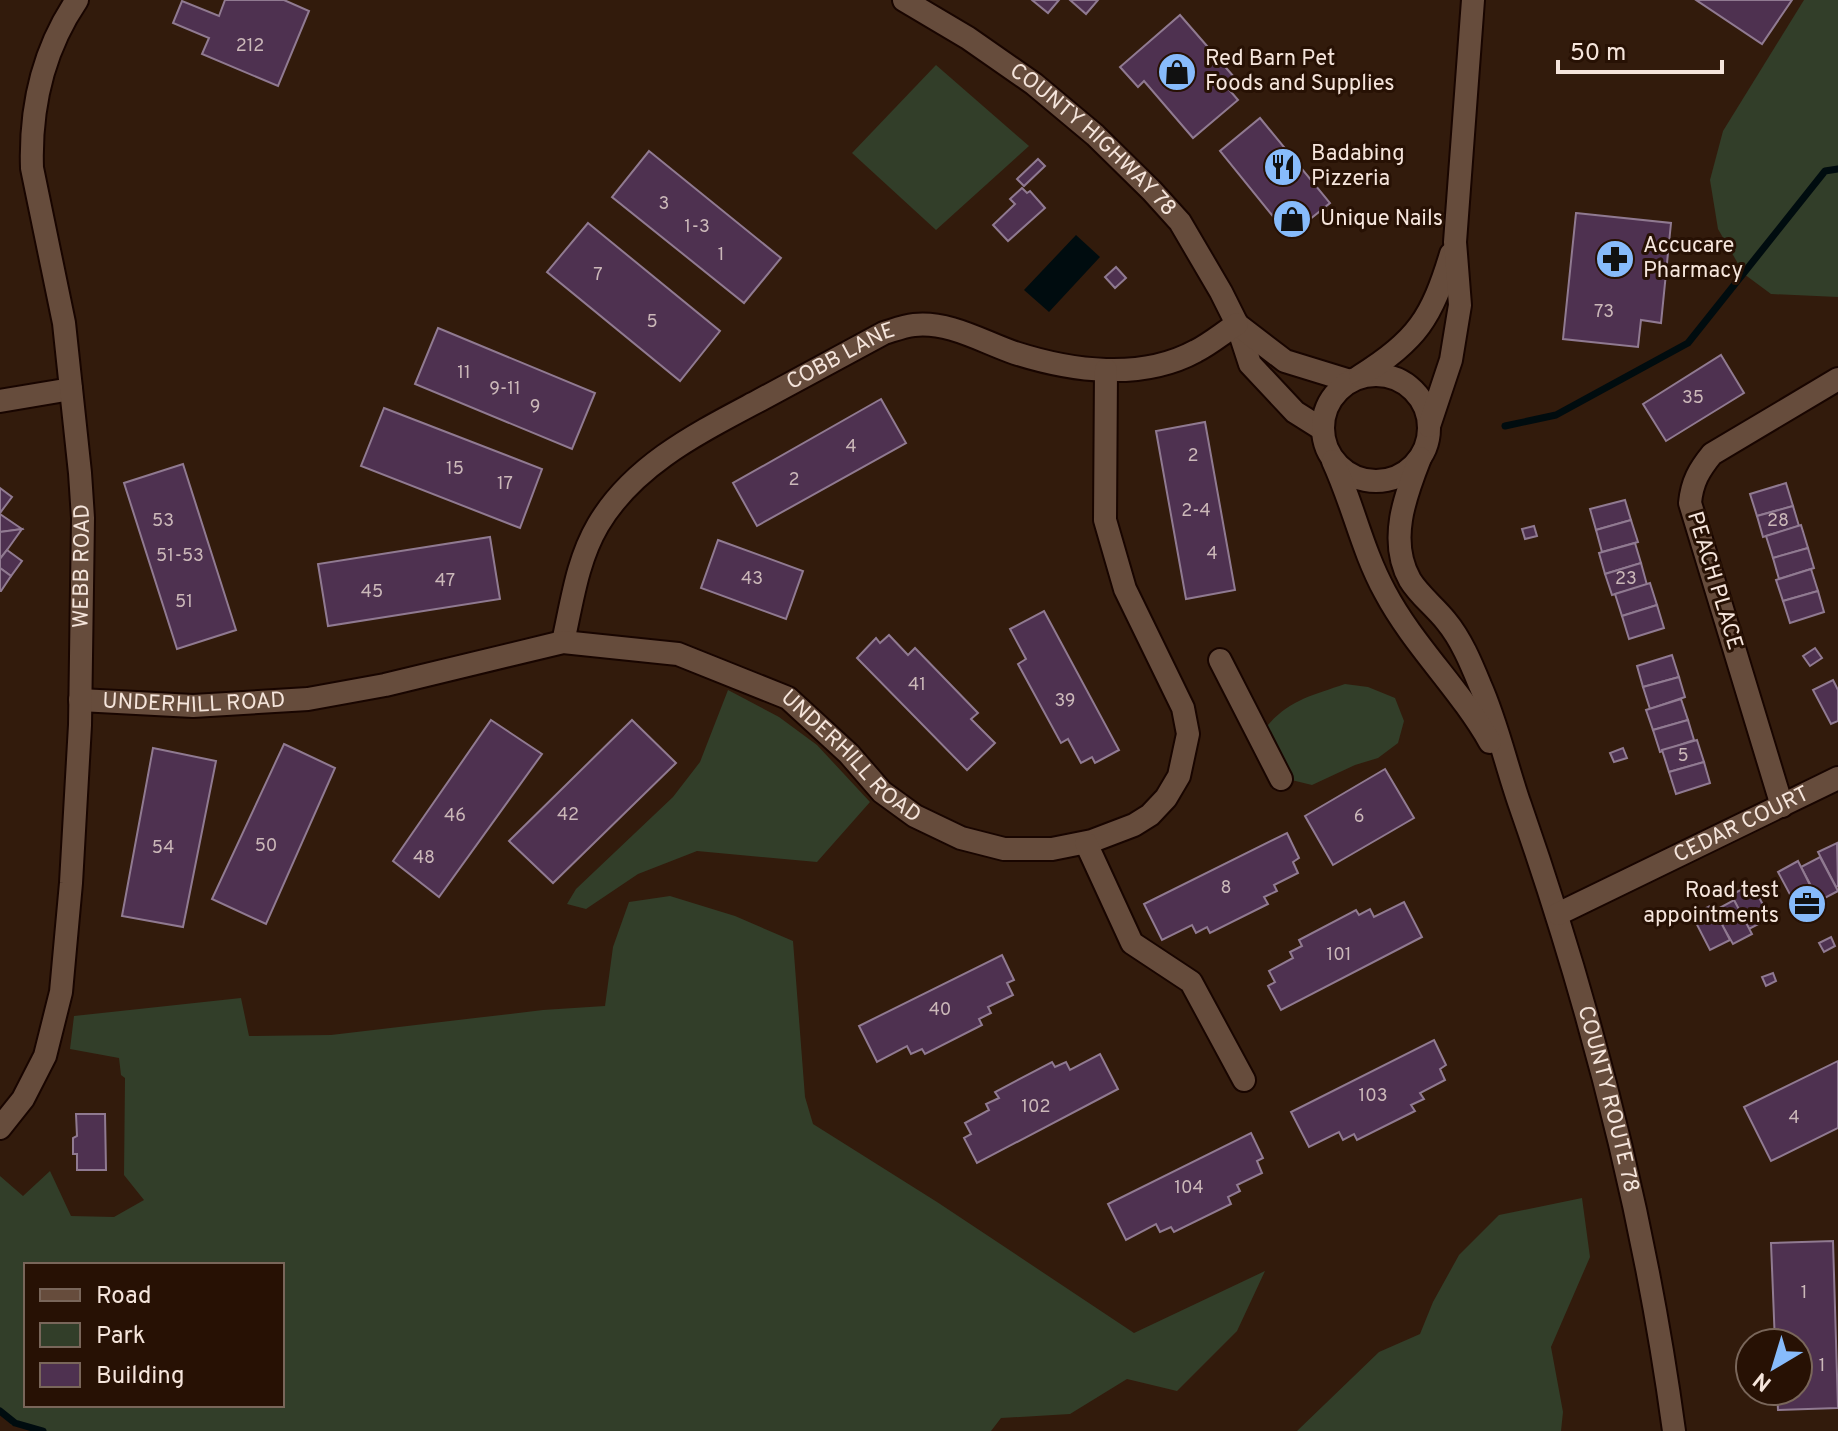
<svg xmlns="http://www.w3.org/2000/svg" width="1838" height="1431" viewBox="0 0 1838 1431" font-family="Overpass,sans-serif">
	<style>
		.green { fill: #323e29; fill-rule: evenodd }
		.water { fill: #000c0f }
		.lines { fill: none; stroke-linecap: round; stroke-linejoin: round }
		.stream { stroke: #000c0f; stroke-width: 7 }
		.building { fill: #4e3150; stroke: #907a91; stroke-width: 2 }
		.minor-casing { stroke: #180500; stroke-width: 26 }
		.minor { stroke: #664c3c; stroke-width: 22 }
		.labels { text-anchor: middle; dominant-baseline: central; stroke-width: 6; stroke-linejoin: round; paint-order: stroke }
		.number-label { font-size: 18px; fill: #cbb8b9 }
		.poi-label { font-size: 22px; fill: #f5e5dc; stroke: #271104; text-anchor: start }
		.street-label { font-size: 22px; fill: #f5e5dc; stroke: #271104 }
	</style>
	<rect width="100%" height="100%" fill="#321b0c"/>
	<g class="green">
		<path d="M1804 0H1838V297L1771 294 1744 274 1718 229 1710 180 1723 131Z"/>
		<path d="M936 65 1029 146 936 230 852 153Z"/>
		<path d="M1345 684 1368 687 1395 698 1404 721 1398 743 1378 758 1355 765 1312 785 1275 776 1263 731C1286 701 1310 696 1345 684Z"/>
		<path d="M728 690 779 717 817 745 870 802 817 862 697 851 638 874 586 909 567 904 576 889 673 797 700 762Z"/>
		<path d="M670 896 735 916 793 941 805 1097 813 1124 937 1202 1134 1333 1265 1271 1237 1331 1177 1391 1127 1379 1070 1414 1001 1418 991 1431H31L20 1425H11L9 1418 0 1413V1176L23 1196 50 1171 71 1216 114 1217 144 1200 124 1175 125 1078 121 1075 119 1058 70 1049 74 1016 241 998 249 1036 331 1035 543 1010 605 1006 613 947 629 902ZM26 1265H282V1405H26Z"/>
		<path d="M1582 1198 1590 1257 1551 1347 1563 1412 1561 1431H1297L1379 1352 1420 1334 1433 1302 1459 1255 1499 1215Z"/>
	</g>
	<path class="water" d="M1076 235 1100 257 1049 312 1024 290Z"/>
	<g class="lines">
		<g class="stream">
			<path d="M1505 426 1556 415 1688 343 1825 171 1838 169"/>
			<path d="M0 1411 15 1423 43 1431"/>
		</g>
	</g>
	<g class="building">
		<path d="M225 0H284L309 11 278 86 202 54 209 38 173 23 182 1 219 16Z"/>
		<path d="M1032 0H1059L1048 13Z"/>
		<path d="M1070 0H1098L1086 14Z"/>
		<path d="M1696 0H1792L1762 44Z"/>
		<path d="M1180 15 1234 77 1225 85 1238 100 1193 138 1144 81 1138 87 1120 67Z"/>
		<path d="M1260 118 1330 203 1289 236 1220 151Z"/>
		<path d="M649 151 781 258 744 303 612 197Z"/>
		<path d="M1038 159 1045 166 1024 186 1017 179Z"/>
		<path d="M1022 188 1027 193 1030 191 1045 208 1008 241 993 225 1015 204 1010 199Z"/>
		<path d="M1576 213 1671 223 1661 323 1641 320 1638 347 1563 339Z"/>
		<path d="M588 223 720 331 680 381 547 272Z"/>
		<path d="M1116 267 1126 278 1115 288 1105 277Z"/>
		<path d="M438 328 595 393 572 449 415 384Z"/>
		<path d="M1721 355 1744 393 1666 441 1643 404Z"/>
		<path d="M881 399 906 443 757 526 733 483Z"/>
		<path d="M384 408 542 469 520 528 361 466Z"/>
		<path d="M1205 422 1235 590 1186 599 1156 431Z"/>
		<path d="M183 464 236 630 177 649 124 483Z"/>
		<path d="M1786 483 1793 506 1757 516 1750 494Z"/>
		<path d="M0 488 12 497 0 513Z"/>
		<path d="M1625 500 1631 520 1596 530 1590 509Z"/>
		<path d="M1793 506 1799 526 1763 537 1757 516Z"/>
		<path d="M0 514 22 529 0 532Z"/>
		<path d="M1631 520 1638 542 1602 552 1596 530Z"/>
		<path d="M1801 525 1808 548 1773 558 1766 536Z"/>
		<path d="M1534 526 1537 536 1525 539 1522 529Z"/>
		<path d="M22 529 7 550 0 559V532Z"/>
		<path d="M490 537 500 599 328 626 318 564Z"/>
		<path d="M718 540 803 571 786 619 701 588Z"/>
		<path d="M1635 543 1641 563 1605 574 1599 553Z"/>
		<path d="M1808 548 1814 568 1779 579 1773 558Z"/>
		<path d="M7 550 22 561 11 576 0 568V559Z"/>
		<path d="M1641 563 1647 585 1612 595 1605 574Z"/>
		<path d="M0 568 11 576 1 591H0Z"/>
		<path d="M1811 569 1818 591 1783 601 1776 580Z"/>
		<path d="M1650 583 1657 605 1622 616 1615 594Z"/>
		<path d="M1818 591 1824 612 1790 623 1783 601Z"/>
		<path d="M1657 605 1664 628 1629 639 1622 616Z"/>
		<path d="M1044 611 1119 750 1095 763 1092 757 1081 763 1068 739 1061 743 1018 664 1026 659 1010 629Z"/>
		<path d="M889 635 908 655 915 648 978 713 971 719 995 743 967 770 857 658 876 638 880 643Z"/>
		<path d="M1815 648 1822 658 1810 666 1803 656Z"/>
		<path d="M1672 655 1679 677 1643 687 1637 666Z"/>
		<path d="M1679 677 1685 697 1650 709 1643 687Z"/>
		<path d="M1833 680 1838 690V721L1831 724 1813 690Z"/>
		<path d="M1681 699 1688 720 1653 730 1646 710Z"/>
		<path d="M491 720 542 754 439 897 393 861Z"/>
		<path d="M632 720 676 763 553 883 509 841Z"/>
		<path d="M1688 720 1694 740 1660 752 1653 730Z"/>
		<path d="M1697 740 1704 762 1669 772 1662 750Z"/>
		<path d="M284 744 335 768 266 924 212 899Z"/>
		<path d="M153 748 216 761 183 927 122 916Z"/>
		<path d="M1623 748 1627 758 1614 762 1610 753Z"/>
		<path d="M1704 762 1710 783 1676 794 1669 772Z"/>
		<path d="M1385 769 1414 818 1333 865 1305 816Z"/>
		<path d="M1287 833 1299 858 1293 862 1298 873 1274 885 1277 891 1264 897 1268 904 1210 933 1207 927 1196 933 1192 925 1162 940 1144 904Z"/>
		<path d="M1837 843 1838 886 1836 887 1818 852Z"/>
		<path d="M1820 857 1838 891 1819 901 1801 867Z"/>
		<path d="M1798 861 1820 905 1801 915 1778 872Z"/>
		<path d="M1752 884 1770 918 1749 929 1731 895Z"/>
		<path d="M1734 900 1752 934 1733 944 1714 911Z"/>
		<path d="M1404 902 1422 937 1281 1010 1268 986 1275 982 1269 971 1293 958 1290 952 1302 946 1299 940 1356 910 1359 915 1370 909 1374 917Z"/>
		<path d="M1712 905 1730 940 1710 950 1692 915Z"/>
		<path d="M1831 937 1835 946 1824 952 1819 943Z"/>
		<path d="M1002 955 1014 980 1007 983 1013 995 988 1007 991 1013 979 1019 982 1025 925 1054 922 1049 911 1054 907 1046 877 1062 859 1026Z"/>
		<path d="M1773 973 1776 981 1766 986 1762 977Z"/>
		<path d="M1434 1040 1446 1065 1440 1069 1445 1080 1420 1093 1424 1099 1411 1105 1415 1111 1357 1140 1354 1134 1343 1140 1339 1132 1309 1147 1291 1112Z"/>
		<path d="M1100 1054 1118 1089 977 1163 964 1138 971 1134 965 1123 989 1110 986 1104 999 1098 995 1092 1052 1062 1055 1067 1066 1062 1070 1070Z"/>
		<path d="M1838 1061V1128L1771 1161 1744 1107Z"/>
		<path d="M76 1114H105L106 1170H77V1154H73V1138L77 1136Z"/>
		<path d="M1251 1133 1263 1158 1257 1161 1262 1173 1237 1185 1240 1191 1228 1197 1231 1204 1174 1232 1171 1227 1160 1232 1156 1224 1126 1240 1108 1204Z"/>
		<path d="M1833 1241 1838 1408 1778 1410 1777 1391H1798V1343H1775L1771 1243Z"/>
	</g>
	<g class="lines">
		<defs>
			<g id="minor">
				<path id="s1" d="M904 0 968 38 1034 84 1095 135 1152 191 1180 222 1221 292 1237 324 1250 364 1295 412 1322 429"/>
				<path d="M1238 325 1285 361 1350 381"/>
				<circle cx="1376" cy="428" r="53"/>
				<path d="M1360 376C1417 341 1432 317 1451 254"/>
				<path d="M0 401 71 389"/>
				<path d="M1429 426 1451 360 1460 305 1455 242 1473 0"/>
				<path id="s2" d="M1420 458C1405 496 1388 541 1410 580 1419 595 1435 607 1446 621 1461 639 1471 663 1480 685 1497 723 1506 765 1520 805 1591 1008 1645 1217 1674 1431"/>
				<path d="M1333 461C1353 504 1362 550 1385 592 1413 645 1460 689 1490 742"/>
				<path id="s3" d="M563 642C572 602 577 561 598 525 634 464 700 432 760 400 802 377 843 355 884 333 894 330 904 326 914 325 949 321 983 342 1015 353 1071 371 1141 381 1196 351 1210 344 1223 333 1237 324"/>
				<path d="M1220 660 1281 779"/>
				<path id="s4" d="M80 700 193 706 308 699 385 685 563 642 678 654 788 698 849 754 882 792 915 816 961 838 1004 849H1052L1092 841 1134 825 1150 815 1166 798 1179 776 1188 734 1183 708 1125 589 1105 520 1106 370"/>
				<path d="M1782 806 1690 503C1692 482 1699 470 1712 454L1838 379"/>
				<path d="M1086 843 1132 943 1191 982 1244 1080"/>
				<path id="s5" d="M1558 914 1838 778"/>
				<path id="s6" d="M0 1128 23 1099 45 1056 61 992 71 883 80 725 83 518 80 473 64 323 32 168C30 107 43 50 77 0"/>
			</g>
		</defs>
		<use href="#minor" class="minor-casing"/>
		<use href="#minor" class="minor"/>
	</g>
	<defs>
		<symbol id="shop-disc" viewBox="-11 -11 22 22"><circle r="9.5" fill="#87bbfb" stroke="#271104"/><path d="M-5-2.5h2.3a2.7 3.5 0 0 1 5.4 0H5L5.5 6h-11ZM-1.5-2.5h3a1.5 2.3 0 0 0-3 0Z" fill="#111"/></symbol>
		<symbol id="restaurant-disc" viewBox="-11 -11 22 22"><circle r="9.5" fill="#87bbfb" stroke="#271104"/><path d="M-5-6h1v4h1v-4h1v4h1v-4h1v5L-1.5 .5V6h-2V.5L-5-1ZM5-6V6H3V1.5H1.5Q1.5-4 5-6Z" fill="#111"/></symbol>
		<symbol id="pharmacy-disc" viewBox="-11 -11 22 22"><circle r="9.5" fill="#87bbfb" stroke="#271104"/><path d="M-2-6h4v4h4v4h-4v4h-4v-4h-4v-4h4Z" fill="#111"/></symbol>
		<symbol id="office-disc" viewBox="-11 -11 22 22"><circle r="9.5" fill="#87bbfb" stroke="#271104"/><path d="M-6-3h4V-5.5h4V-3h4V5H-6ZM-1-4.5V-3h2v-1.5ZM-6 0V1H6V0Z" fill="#111"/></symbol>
	</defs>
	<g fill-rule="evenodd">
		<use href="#shop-disc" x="1155" y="50" width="44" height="44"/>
		<use href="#restaurant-disc" x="1261" y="145" width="44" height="44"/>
		<use href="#shop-disc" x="1270" y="197" width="44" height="44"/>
		<use href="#pharmacy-disc" x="1593" y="237" width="44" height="44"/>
		<use href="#office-disc" x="1785" y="882" width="44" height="44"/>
	</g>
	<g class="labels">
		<g class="number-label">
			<text x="250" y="46">212</text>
			<text x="664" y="204">3</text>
			<text x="697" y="227">1-3</text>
			<text x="721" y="255">1</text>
			<text x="598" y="275">7</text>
			<text x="1604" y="312">73</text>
			<text x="652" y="322">5</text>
			<text x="464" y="373">11</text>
			<text x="505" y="389">9-11</text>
			<text x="1693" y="398">35</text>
			<text x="535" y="407">9</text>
			<text x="851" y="447">4</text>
			<text x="1193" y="456">2</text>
			<text x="455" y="469">15</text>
			<text x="794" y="480">2</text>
			<text x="505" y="484">17</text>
			<text x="1196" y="511">2-4</text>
			<text x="163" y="521">53</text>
			<text x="1778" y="521">28</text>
			<text x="1212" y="554">4</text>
			<text x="180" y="556">51-53</text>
			<text x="752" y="579">43</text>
			<text x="1626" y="579">23</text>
			<text x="445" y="581">47</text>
			<text x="372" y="592">45</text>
			<text x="184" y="602">51</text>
			<text x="917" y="685">41</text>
			<text x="1065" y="701">39</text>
			<text x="1683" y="756">5</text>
			<text x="568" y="815">42</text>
			<text x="455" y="816">46</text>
			<text x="1359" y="817">6</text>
			<text x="266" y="846">50</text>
			<text x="163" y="848">54</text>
			<text x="424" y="858">48</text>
			<text x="1226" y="888">8</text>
			<text x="1339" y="955">101</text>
			<text x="940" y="1010">40</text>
			<text x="1373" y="1096">103</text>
			<text x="1036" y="1107">102</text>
			<text x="1794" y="1118">4</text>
			<text x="1189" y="1188">104</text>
			<text x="1804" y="1293">1</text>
			<text x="1822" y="1366">1</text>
		</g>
		<g class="poi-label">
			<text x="1205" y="59">Red Barn Pet<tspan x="1205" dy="25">Foods and Supplies</tspan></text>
			<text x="1311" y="154">Badabing<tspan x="1311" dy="25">Pizzeria</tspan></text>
			<text x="1320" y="219">Unique Nails</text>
			<text x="1643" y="246">Accucare<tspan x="1643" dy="25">Pharmacy</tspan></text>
			<text x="1779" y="891" text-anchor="end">Road test<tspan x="1779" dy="25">appointments</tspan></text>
		</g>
		<g class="street-label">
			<text stroke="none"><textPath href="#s1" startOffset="236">COUNTY HIGHWAY 78</textPath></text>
			<text stroke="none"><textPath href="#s3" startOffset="422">COBB LANE</textPath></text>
			<text stroke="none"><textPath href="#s6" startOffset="578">WEBB ROAD</textPath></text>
			<text transform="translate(1714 581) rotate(73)">PEACH PLACE</text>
			<text stroke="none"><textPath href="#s4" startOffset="114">UNDERHILL ROAD</textPath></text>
			<text stroke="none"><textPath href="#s4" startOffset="810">UNDERHILL ROAD</textPath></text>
			<text stroke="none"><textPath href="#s5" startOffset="204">CEDAR COURT</textPath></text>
			<text stroke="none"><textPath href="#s2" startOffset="688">COUNTY ROUTE 78</textPath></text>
		</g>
	</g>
	<rect x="24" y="1263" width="260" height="144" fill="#271104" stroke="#79665a" stroke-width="2"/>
	<rect x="40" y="1289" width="40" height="12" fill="#664c3c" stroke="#79665a" stroke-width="2"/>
	<text x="96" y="1303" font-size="24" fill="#f5e5dc">Road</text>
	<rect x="40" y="1323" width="40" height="24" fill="#323e29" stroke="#79665a" stroke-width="2"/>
	<text x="96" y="1343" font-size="24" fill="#f5e5dc">Park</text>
	<rect x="40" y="1363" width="40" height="24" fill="#4e3150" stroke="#79665a" stroke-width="2"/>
	<text x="96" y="1383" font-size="24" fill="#f5e5dc">Building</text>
	<g transform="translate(1774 1367) rotate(218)"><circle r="38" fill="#271104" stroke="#79665a" stroke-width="2"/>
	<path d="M0-6L14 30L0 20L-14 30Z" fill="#87bbfb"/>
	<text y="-12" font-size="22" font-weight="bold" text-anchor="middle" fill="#f5e5dc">N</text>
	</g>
	<path d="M1558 60v12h164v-12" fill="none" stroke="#f5e5dc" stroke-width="4"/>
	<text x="1570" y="60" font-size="24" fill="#f5e5dc" stroke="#271104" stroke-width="6" paint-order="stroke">50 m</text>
</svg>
